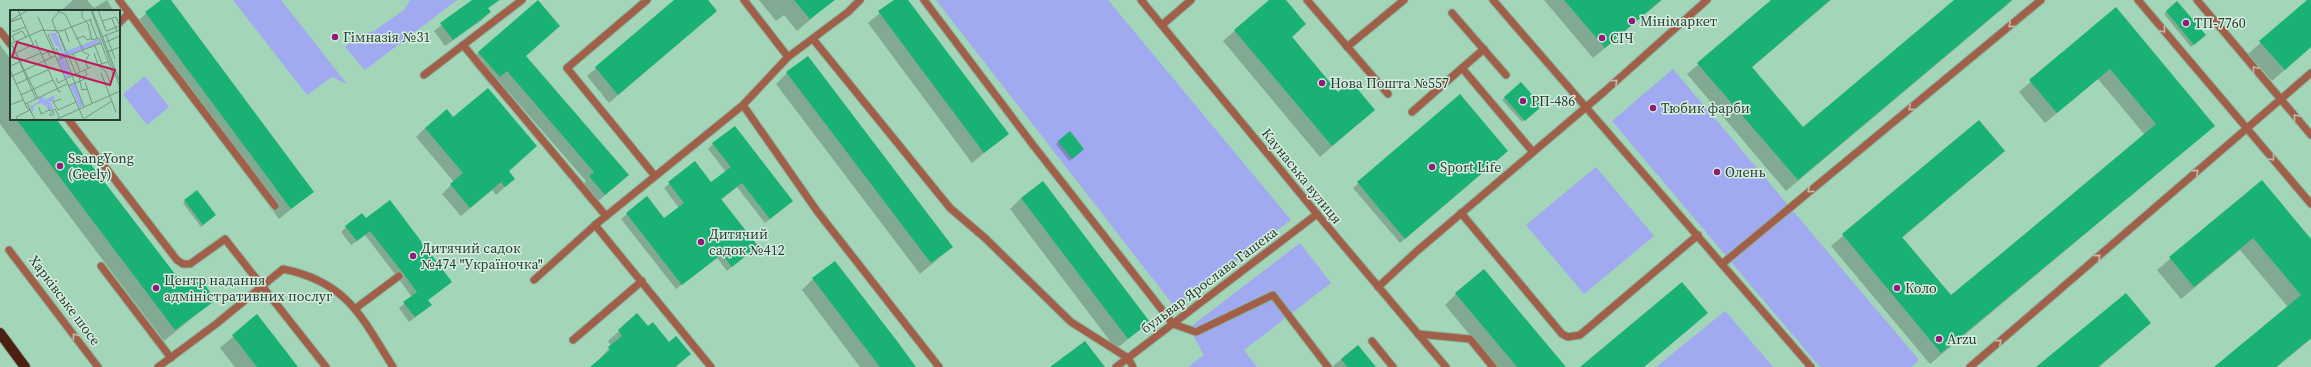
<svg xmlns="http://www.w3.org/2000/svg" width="2311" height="367" viewBox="0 0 2311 367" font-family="'Source Serif 4',serif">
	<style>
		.green { fill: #a1a9f1 }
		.shadow { fill: #0003 }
		.building { fill: #1ab274 }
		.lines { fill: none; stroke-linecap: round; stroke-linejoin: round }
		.minor-casing { stroke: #88b39a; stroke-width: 9 }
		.major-casing { stroke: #88b39a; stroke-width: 12 }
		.minor { stroke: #a15e48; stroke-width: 7 }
		.major { stroke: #4c2011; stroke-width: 10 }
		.oneway { stroke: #c3bcab }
		.poi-dot { fill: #921a78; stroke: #d6efe0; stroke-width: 1.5 }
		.labels { text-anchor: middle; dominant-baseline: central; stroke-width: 3; stroke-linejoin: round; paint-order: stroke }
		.poi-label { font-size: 14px; fill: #283c31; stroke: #d6efe0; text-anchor: start }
		.street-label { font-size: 14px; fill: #283c31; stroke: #d6efe0 }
		.inset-road { fill: none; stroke: #729882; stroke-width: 1 }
		.view { fill: #c2185b; fill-opacity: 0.15; stroke: #c2185b; stroke-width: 2 }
		.inset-edge { fill: none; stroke: #283c31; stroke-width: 2 }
	</style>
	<rect width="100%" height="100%" fill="#a3d5b8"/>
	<g class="green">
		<path d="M233 0H281L347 84 332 77 307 95Z"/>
		<path d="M410 0H457L365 70 345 47 357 36 374 31 404 10Z"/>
		<path d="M936 0H1108L1291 220 1174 306Z"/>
		<path d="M1673 69 1919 360 1911 367H1820L1612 121Z"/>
		<path d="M145 76 169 107 147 125 123 94Z"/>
		<path d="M1596 167 1654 236 1584 294 1526 225Z"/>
		<path d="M1300 243 1331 283 1244 350 1257 367H1188L1204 355 1189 328Z"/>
		<path d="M1725 311 1773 367H1656Z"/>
	</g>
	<g class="shadow">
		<path d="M73 0H87L94 8 107 0 112 8 109 11H64L63 9Z"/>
		<path d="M162 0H170L312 192 279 219 134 24Z"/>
		<path d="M473 0H500L487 9 489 12 482 20 445 46 434 31Z"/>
		<path d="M676 0H707L716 11 609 103 587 76Z"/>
		<path d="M759 0H822L826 6 797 31 784 15 776 21Z"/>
		<path d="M895 0H907L1007 134 972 163 868 23Z"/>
		<path d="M1271 0H1285L1305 24 1292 37 1338 93 1374 110 1320 157 1223 41Z"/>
		<path d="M1544 0H1662L1593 58Z"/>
		<path d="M1773 0H1831L1751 68 1803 129 1955 0H2013L1786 191 1687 74Z"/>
		<path d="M2308 0H2311V47L2272 81 2248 54Z"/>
		<path d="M2177 2 2203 37 2191 47 2164 14Z"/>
		<path d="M2116 8 2214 126 1930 364 1831 246 1979 122 2004 151 1902 238 1951 296 2145 135 2098 79 2045 123 2019 92Z"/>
		<path d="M559 26 525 56 619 183 596 203 581 186 586 181 497 79 490 85 470 61 479 52Z"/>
		<path d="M0 45 11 60V119H56L184 289 214 300 164 341 0 124Z"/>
		<path d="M787 73 952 247 920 274 776 84Z"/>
		<path d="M1460 96 1502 156 1400 243 1353 188Z"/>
		<path d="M1505 97 1539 108 1522 122 1502 100Z"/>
		<path d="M425 128 536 146 508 172 514 179 496 195 492 190 461 216 442 194 454 182 416 137Z"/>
		<path d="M1059 141 1081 152 1069 161 1056 144Z"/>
		<path d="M713 144 792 201 765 223 737 187 721 200 757 246 727 271 717 258 676 289 621 219 647 198 664 219 679 208 664 188 695 163 711 184 726 172 708 149Z"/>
		<path d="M2262 181 2311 241V339L2277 367H2215L2288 307 2240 250 2181 299 2157 270Z"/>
		<path d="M1021 198 1149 322 1116 349 1010 209Z"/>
		<path d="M185 201 215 215 201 227 183 203Z"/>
		<path d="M366 220 451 282 427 301 425 310 409 322 399 308 412 297 398 278 365 235 351 245 341 232 346 227Z"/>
		<path d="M813 279 915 367H860L802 290Z"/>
		<path d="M1456 294 1565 367H1496L1445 305Z"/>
		<path d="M1707 313 1644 367H1582Z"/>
		<path d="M637 315 648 327 669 343 689 354 676 367H593L611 346 608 341Z"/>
		<path d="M257 316 297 367H235L220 348Z"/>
		<path d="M2150 323 2099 367H2038Z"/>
		<path d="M1358 346 1375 367H1332L1333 366Z"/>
	</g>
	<g class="building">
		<path d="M161 0H171L314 192 291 209 145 12Z"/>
		<path d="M472 0H499L488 8 491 12 453 40 440 23Z"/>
		<path d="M538 0 560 26 526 56 629 175 605 195 589 176 594 172 507 71 500 77 478 52Z"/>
		<path d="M674 0H708L717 11 618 95 595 67Z"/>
		<path d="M794 0H835L810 19Z"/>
		<path d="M894 0H908L1009 134 984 153 878 11Z"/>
		<path d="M1269 0H1286L1306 24 1292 37 1338 92 1351 81 1375 110 1332 146 1234 30Z"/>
		<path d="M1564 0H1661L1605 48Z"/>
		<path d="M1771 0H1830L1752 67 1803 127 1954 0H2012L1798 180 1697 63Z"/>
		<path d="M2307 0H2311V47L2285 70 2259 41Z"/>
		<path d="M2177 1 2206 35 2194 45 2166 11Z"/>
		<path d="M2116 7 2215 126 1941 353 1842 234 1979 120 2005 151 1902 237 1951 295 2008 248 2156 124 2110 69 2057 113 2029 80Z"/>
		<path d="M808 56 953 247 931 263 786 72Z"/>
		<path d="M1521 82 1542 106 1525 121 1504 97Z"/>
		<path d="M488 88 537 146 509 171 515 179 505 187 501 182 470 208 450 184 463 173 425 128 447 109 453 117Z"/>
		<path d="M1460 94 1508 151 1405 239 1357 182Z"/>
		<path d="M16 119H56L185 287 199 277 216 300 175 330Z"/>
		<path d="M735 126 793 201 770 219 742 183 721 199 758 246 732 267 722 254 682 285 626 213 647 196 664 218 684 203 668 182 695 161 711 182 731 167 712 143Z"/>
		<path d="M1070 131 1084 149 1072 159 1058 141Z"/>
		<path d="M2262 180 2311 239V338L2276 367H2214L2301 295 2253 238 2194 287 2169 257Z"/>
		<path d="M1043 181 1150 322 1128 339 1021 198Z"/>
		<path d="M197 190 216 215 203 225 184 200Z"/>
		<path d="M390 200 452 282 428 300 432 305 415 317 403 302 417 292 403 273 370 231 357 241 345 226 362 213 366 218Z"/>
		<path d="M835 261 897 341 916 367H880L812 278Z"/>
		<path d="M1484 269 1529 323 1566 367H1517L1455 293Z"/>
		<path d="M1682 282 1708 313 1644 367H1580Z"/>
		<path d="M2126 293 2151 323 2098 367H2036Z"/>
		<path d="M637 313 648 326 653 322 669 342 676 336 691 354 675 367H590L610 350 608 347 622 336 618 330Z"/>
		<path d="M257 314 285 350 298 367H257L232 335Z"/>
		<path d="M1085 341 1105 367H1050Z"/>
		<path d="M1358 345 1376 367H1347L1341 359Z"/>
	</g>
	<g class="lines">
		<defs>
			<g id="minor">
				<path d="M119 0 275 206"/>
				<path d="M647 0 567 68 655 176"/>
				<path d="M744 0 788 57"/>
				<path d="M924 0 1033 145 1173 324 1196 332 1273 295 1328 367"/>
				<path d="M1141 0 1317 214 1446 367"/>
				<path d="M1307 0 1388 94"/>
				<path d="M1493 0 1811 367"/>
				<path d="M2138 0 2311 204"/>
				<path d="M2197 0 2311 135"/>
				<path d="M1452 13 1506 75"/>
				<path d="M119 23 129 13"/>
				<path d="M1162 25 1191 0"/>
				<path d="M0 31 11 45"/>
				<path d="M813 39 950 208 985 238 1071 322 1128 358 1133 367"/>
				<path d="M463 45 606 216"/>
				<path d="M1347 47 1404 0"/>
				<path d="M1484 49 1462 68 1533 152"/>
				<path d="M424 75 522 0"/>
				<path d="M743 105 817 211 939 367"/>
				<path d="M1412 112 1462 68"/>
				<path d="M68 119 177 260 183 264H190L225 239 326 367"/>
				<path d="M1461 213 1562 334 1568 337 1580 335 1698 235"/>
				<path d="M595 225 711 367"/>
				<path d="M9 250 98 367"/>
				<path d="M1722 264 2041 0"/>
				<path d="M101 266 171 358"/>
				<path d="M534 280 595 225 743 105 788 57 848 12 860 0"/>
				<path d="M1378 287 1417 251 1605 91 1707 0"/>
				<path d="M356 308 399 276"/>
				<path d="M1418 334 1470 339 1493 367"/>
				<path d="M573 340 642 281"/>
				<path d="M1372 341 1393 367"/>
				<path d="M158 367 216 324 283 269C347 282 361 316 393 367"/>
				<path d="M1116 367 1317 214"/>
				<path d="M1970 367 2311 73"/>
			</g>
			<path id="major" d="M0 333 25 367"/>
		</defs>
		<use href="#minor" class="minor-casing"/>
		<use href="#major" class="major-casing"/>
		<use href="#minor" class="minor"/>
		<use href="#major" class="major"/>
	</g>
	<defs><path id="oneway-chevron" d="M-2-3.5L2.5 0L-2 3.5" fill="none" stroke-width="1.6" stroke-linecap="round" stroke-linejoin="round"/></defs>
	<g class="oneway">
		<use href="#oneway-chevron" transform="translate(2011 25) rotate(140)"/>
		<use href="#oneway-chevron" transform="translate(2163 30) rotate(50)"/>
		<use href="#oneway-chevron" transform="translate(2255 69) rotate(-130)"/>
		<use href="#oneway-chevron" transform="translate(1615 82) rotate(-42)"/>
		<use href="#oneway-chevron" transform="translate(1911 108) rotate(140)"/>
		<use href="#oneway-chevron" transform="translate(2296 117) rotate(-130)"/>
		<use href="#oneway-chevron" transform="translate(2272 158) rotate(50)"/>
		<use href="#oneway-chevron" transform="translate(2196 172) rotate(-41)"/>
		<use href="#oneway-chevron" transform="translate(1810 190) rotate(140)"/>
		<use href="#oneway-chevron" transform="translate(2098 257) rotate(-41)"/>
		<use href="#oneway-chevron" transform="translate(75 336) rotate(-127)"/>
		<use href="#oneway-chevron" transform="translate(1999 342) rotate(-41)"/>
	</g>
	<g class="poi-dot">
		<circle cx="1632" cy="21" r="4"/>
		<circle cx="2186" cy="23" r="4"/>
		<circle cx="335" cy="37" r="4"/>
		<circle cx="1602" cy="38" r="4"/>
		<circle cx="1322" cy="83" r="4"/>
		<circle cx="1523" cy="101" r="4"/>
		<circle cx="1653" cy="108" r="4"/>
		<circle cx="60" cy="166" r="4"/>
		<circle cx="1432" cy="167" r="4"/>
		<circle cx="1717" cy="172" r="4"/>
		<circle cx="701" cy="242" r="4"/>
		<circle cx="413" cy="256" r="4"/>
		<circle cx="156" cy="288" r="4"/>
		<circle cx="1897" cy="288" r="4"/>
		<circle cx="1939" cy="339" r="4"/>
	</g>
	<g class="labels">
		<g class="poi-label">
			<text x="1640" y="21">Мінімаркет</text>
			<text x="2194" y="23">ТП-7760</text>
			<text x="343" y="37">Гімназія №31</text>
			<text x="1610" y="38">СІЧ</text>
			<text x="1330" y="83">Нова Пошта №557</text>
			<text x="1531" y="101">РП-486</text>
			<text x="1661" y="108">Тюбик фарби</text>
			<text x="68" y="158">SsangYong<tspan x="68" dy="16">(Geely)</tspan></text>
			<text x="1440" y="167">Sport Life</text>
			<text x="1725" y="172">Олень</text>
			<text x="709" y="234">Дитячий<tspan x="709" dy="16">садок №412</tspan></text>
			<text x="421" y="248">Дитячий садок<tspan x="421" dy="16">№474 "Україночка"</tspan></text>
			<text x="164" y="280">Центр надання<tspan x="164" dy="16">адміністративних послуг</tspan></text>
			<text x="1905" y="288">Коло</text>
			<text x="1947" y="339">Arzu</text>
		</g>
		<g class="street-label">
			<text transform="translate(1302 176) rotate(51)">Каунаська вулиця</text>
			<text transform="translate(1209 280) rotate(-37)">бульвар Ярослава Гашека</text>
			<text transform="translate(65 300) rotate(53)">Харківське шосе</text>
		</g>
	</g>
	<g transform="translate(10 10)">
		<rect width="110" height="110" fill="#a3d5b8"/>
		<path d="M40 23H46L53 41 50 42 48 36 46 37ZM88 29 90 33 48 49 51 43ZM54 48 61 66 56 68 48 50ZM65 74 73 94 70 98 60 76ZM45 85 43 92 35 91 41 93 43 98 40 100 32 93 24 95 23 103 20 96 29 92 28 89 33 86 35 90Z" fill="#a1a9f1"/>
		<path class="inset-road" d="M8 0 23 34M45 0 55 4 73 40M72 0V7L78 14 82 30 89 28 103 64M81 0 110 77M82 0 110 72M88 0 96 21 110 16 106 7 92 11M28 7 74 110M9 9 0 12 11 8M102 9 107 21M1 10 18 0M80 10 87 28M55 20 59 32M51 21 82 9M2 22 15 17M48 22 66 64M47 23 42 10 49 2M38 24 46 44M49 25 55 41M96 25 105 49M91 27 110 20M66 29 74 26 77 30 82 28M25 30 43 70M5 32 2 26 12 21 16 27M96 32 110 26M0 34 32 20 51 21M2 35 28 88M2 35 26 89M85 36 92 54M46 38 50 47H55L74 97M72 41 79 45 75 51 78 58M97 42 110 37M84 43 88 55 98 52M63 44 70 62M31 45 38 42 41 48M0 46 24 34M47 50 91 33M88 55 96 62 101 75M0 56 31 43M0 60 17 98 21 100M68 63 72 80 77 79M91 63 106 102M0 67 45 46M46 68 48 73 56 69M55 69 81 57M69 69 77 65 75 60M75 72 82 93M6 74 38 60M58 76 75 69M11 85 43 70 49 82 51 81M51 89 43 92 48 100 66 92M17 93 25 110M15 94 57 74M0 95 13 90M29 97 31 104 39 100M38 98 40 101 45 99 50 108M39 105 43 101 44 104 40 106M75 108 102 91M7 110 6 107 20 100M45 110 110 81"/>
		<path class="view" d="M7 32 105 60 100 75 2 47Z"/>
		<rect width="110" height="110" class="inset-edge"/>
	</g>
</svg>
